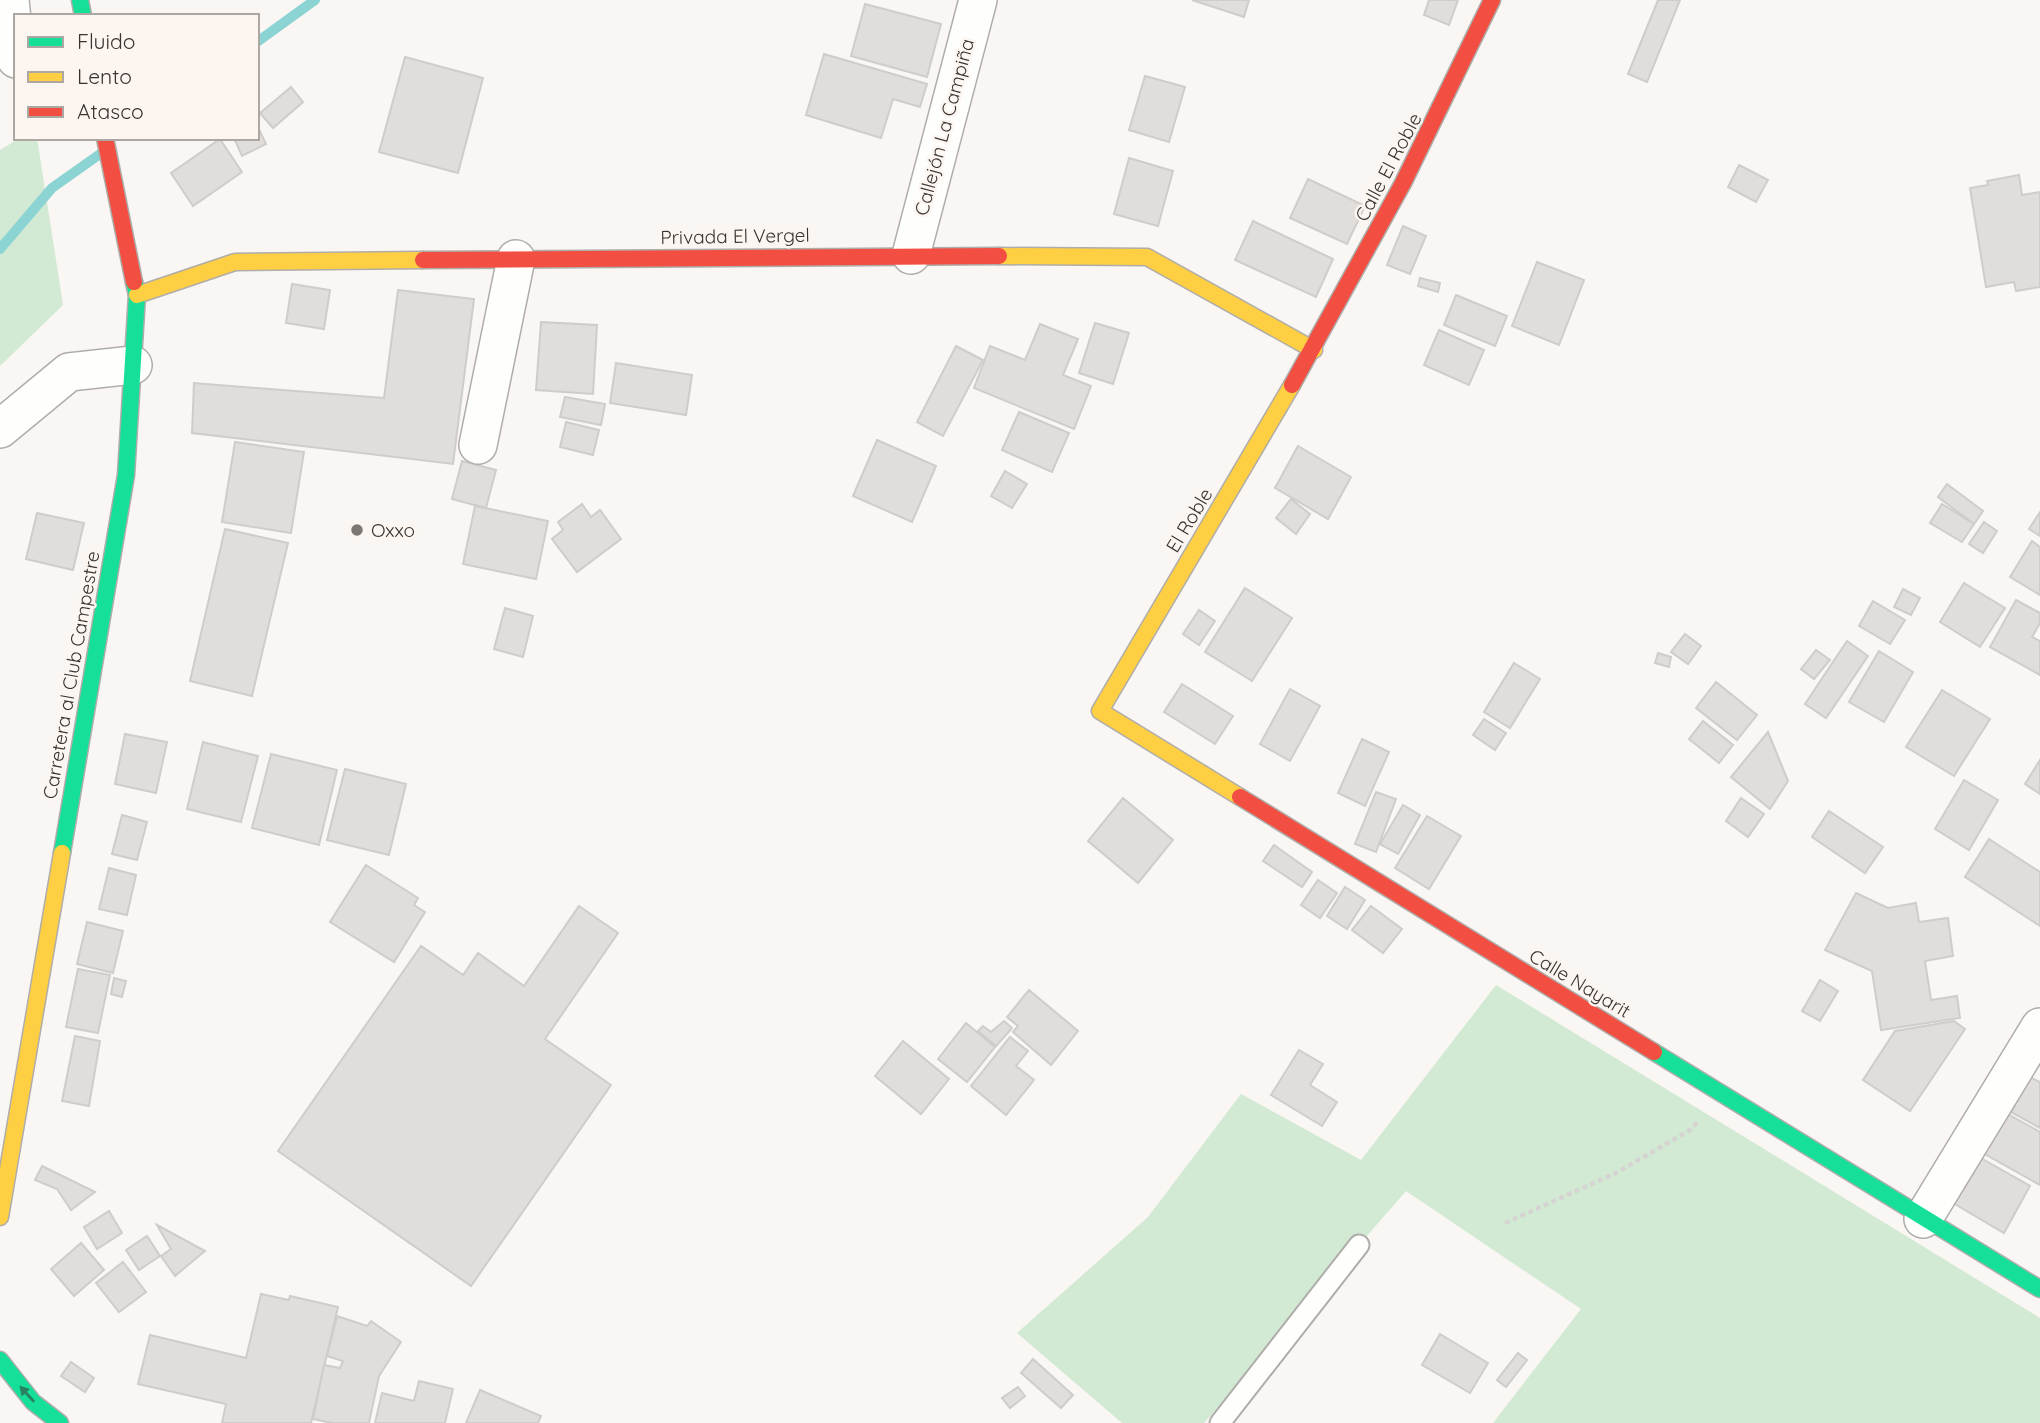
<svg xmlns="http://www.w3.org/2000/svg" width="2040" height="1423" viewBox="0 0 2040 1423" font-family="Quicksand,sans-serif">
	<style>
		.green { fill: #d2e9d3 }
		.lines { fill: none; stroke-linecap: round; stroke-linejoin: round }
		.stream { stroke: #8cd4d4; stroke-width: 10 }
		.building { fill: #e0dddb; stroke: #cfccca; stroke-width: 2 }
		.lane-casing { stroke: #afadaa; stroke-width: 23 }
		.street-casing { stroke: #afadaa; stroke-width: 40 }
		.fast-casing { stroke: #afadaa; stroke-width: 19 }
		.slow-casing { stroke: #afadaa; stroke-width: 19 }
		.jam-casing { stroke: #afadaa; stroke-width: 19 }
		.path { stroke: #d5d4d3; stroke-width: 4.5; stroke-dasharray: 5 3.5; stroke-linecap: butt }
		.lane { stroke: #fefefd; stroke-width: 19 }
		.street { stroke: #fefefd; stroke-width: 37 }
		.fast { stroke: #16e098; stroke-width: 16 }
		.slow { stroke: #ffcf43; stroke-width: 16 }
		.jam { stroke: #f24e42; stroke-width: 16 }
		.oneway { fill: #28815f }
		.poi-dot { fill: #7a7775; stroke: #fcf5f0; stroke-width: 2.5 }
		.labels { text-anchor: middle; dominant-baseline: central; stroke-width: 5; stroke-linejoin: round; paint-order: stroke }
		.street-label { font-size: 19px; fill: #363331; stroke: #fcf5f0 }
		.poi-label { font-size: 19px; fill: #363331; stroke: #fcf5f0; text-anchor: start }
	</style>
	<rect width="100%" height="100%" fill="#f9f6f3"/>
	<g class="green">
		<path d="M20 138H37L63 305 0 366V150Z"/>
		<path d="M1496 985 2040 1318V1423H1493L1581 1309 1406 1191 1204 1423H1122L1017 1333 1148 1217 1241 1094 1361 1160Z"/>
	</g>
	<g class="lines">
		<g class="stream">
			<path d="M257 42 315 0"/>
			<path d="M0 249 52 188 100 154"/>
		</g>
	</g>
	<g class="building">
		<path d="M1192 0H1249L1244 17Z"/>
		<path d="M1429 0H1458L1449 25 1424 15Z"/>
		<path d="M1658 0H1680L1647 82 1628 74Z"/>
		<path d="M865 4 941 24 927 77 851 56Z"/>
		<path d="M824 54 927 84 920 107 893 99 881 138 806 115Z"/>
		<path d="M405 57 483 78 458 173 379 152Z"/>
		<path d="M1145 76 1185 87 1169 142 1129 130Z"/>
		<path d="M291 87 303 102 273 128 260 113Z"/>
		<path d="M257 125 266 144 242 156 234 138H257Z"/>
		<path d="M220 139 242 172 193 206 171 173Z"/>
		<path d="M1129 158 1173 171 1158 226 1114 214Z"/>
		<path d="M1739 165 1768 180 1756 202 1728 187Z"/>
		<path d="M2019 175 2022 195 2040 192V287L2016 291 2014 282 1986 287 1970 188 1988 185 1987 181Z"/>
		<path d="M1308 179 1365 206 1347 244 1290 218Z"/>
		<path d="M1253 221 1333 259 1316 297 1235 260Z"/>
		<path d="M1403 226 1426 236 1410 274 1387 265Z"/>
		<path d="M1537 262 1584 280 1559 345 1512 326Z"/>
		<path d="M1420 278 1440 283 1438 292 1418 286Z"/>
		<path d="M292 284 330 290 324 329 286 323Z"/>
		<path d="M398 290 474 299 453 464 192 433 194 383 384 398Z"/>
		<path d="M1456 295 1507 316 1495 346 1444 325Z"/>
		<path d="M541 322 597 325 593 394 536 390Z"/>
		<path d="M1095 323 1129 333 1113 384 1079 373Z"/>
		<path d="M1040 324 1078 339 1063 375 1091 386 1074 429 974 388 990 346 1025 360Z"/>
		<path d="M1439 330 1484 350 1469 385 1424 365Z"/>
		<path d="M956 346 983 360 943 436 917 422Z"/>
		<path d="M616 363 692 375 686 415 610 403Z"/>
		<path d="M565 397 605 404 601 425 560 417Z"/>
		<path d="M1019 412 1069 433 1052 472 1002 450Z"/>
		<path d="M566 422 599 430 593 455 560 447Z"/>
		<path d="M877 440 936 466 912 522 853 496Z"/>
		<path d="M235 442 304 452 291 533 222 522Z"/>
		<path d="M1298 446 1351 477 1328 519 1275 488Z"/>
		<path d="M462 461 496 470 486 508 452 499Z"/>
		<path d="M1005 471 1027 484 1012 508 991 496Z"/>
		<path d="M1947 484 1983 511 1974 524 1938 497Z"/>
		<path d="M1291 499 1310 514 1296 534 1276 518Z"/>
		<path d="M582 504 591 517 600 510 621 539 577 572 552 539 563 530 558 522Z"/>
		<path d="M1942 504 1974 524 1962 542 1930 523Z"/>
		<path d="M475 506 548 521 536 579 463 564Z"/>
		<path d="M2040 512V536L2029 529Z"/>
		<path d="M37 513 84 523 73 570 26 559Z"/>
		<path d="M1984 522 1997 531 1983 553 1969 544Z"/>
		<path d="M225 529 288 543 252 696 190 681Z"/>
		<path d="M2032 541 2040 547V595L2010 577Z"/>
		<path d="M1964 583 2005 608 1980 647 1940 622Z"/>
		<path d="M1245 588 1292 618 1252 681 1205 652Z"/>
		<path d="M1903 589 1920 598 1911 615 1894 607Z"/>
		<path d="M2016 600 2040 613V623L2032 637 2040 641V675L1990 647Z"/>
		<path d="M1873 601 1905 620 1890 644 1859 626Z"/>
		<path d="M505 608 533 616 523 657 494 649Z"/>
		<path d="M1199 610 1215 621 1199 645 1183 634Z"/>
		<path d="M1685 634 1701 646 1688 664 1671 652Z"/>
		<path d="M1847 641 1868 656 1826 718 1805 704Z"/>
		<path d="M1816 650 1830 660 1814 679 1801 669Z"/>
		<path d="M1879 651 1913 672 1884 722 1849 702Z"/>
		<path d="M1658 653 1671 657 1669 667 1655 663Z"/>
		<path d="M1514 663 1540 679 1510 728 1484 712Z"/>
		<path d="M1716 682 1757 715 1737 740 1696 708Z"/>
		<path d="M1182 684 1233 716 1215 744 1164 712Z"/>
		<path d="M1290 689 1320 706 1290 761 1260 744Z"/>
		<path d="M1942 690 1990 719 1954 776 1906 747Z"/>
		<path d="M1484 719 1506 733 1495 750 1473 735Z"/>
		<path d="M1703 721 1733 745 1719 763 1689 739Z"/>
		<path d="M1768 732 1788 781 1770 809 1731 777Z"/>
		<path d="M125 734 167 742 156 793 115 784Z"/>
		<path d="M1362 739 1389 752 1365 806 1338 793Z"/>
		<path d="M203 742 258 756 241 822 187 809Z"/>
		<path d="M271 754 337 770 319 845 252 828Z"/>
		<path d="M2040 760V794L2025 784Z"/>
		<path d="M345 769 406 784 389 855 327 840Z"/>
		<path d="M1964 780 1998 800 1969 850 1935 829Z"/>
		<path d="M1376 792 1396 799 1376 852 1355 844Z"/>
		<path d="M1123 798 1173 840 1138 883 1088 841Z"/>
		<path d="M1741 798 1764 814 1748 837 1726 821Z"/>
		<path d="M1403 805 1420 815 1398 854 1380 844Z"/>
		<path d="M1829 811 1883 847 1865 873 1812 837Z"/>
		<path d="M122 815 147 822 137 860 112 854Z"/>
		<path d="M1427 816 1461 836 1429 889 1395 868Z"/>
		<path d="M1989 839 2040 872V926L1965 877Z"/>
		<path d="M1274 845 1312 872 1302 887 1263 861Z"/>
		<path d="M366 865 418 898 414 905 425 912 394 962 330 922Z"/>
		<path d="M109 868 136 875 127 915 99 909Z"/>
		<path d="M1318 880 1337 893 1320 918 1301 905Z"/>
		<path d="M1345 887 1365 900 1347 929 1327 916Z"/>
		<path d="M1856 893 1888 908 1916 903 1919 922 1948 918 1953 956 1925 961 1931 1000 1957 996 1960 1018 1881 1030 1872 971 1825 950Z"/>
		<path d="M579 906 618 933 545 1039 611 1085 471 1286 278 1151 421 946 463 975 478 953 524 986Z"/>
		<path d="M1371 906 1402 929 1383 953 1352 930Z"/>
		<path d="M87 922 123 931 113 973 77 964Z"/>
		<path d="M78 969 110 975 98 1033 66 1027Z"/>
		<path d="M114 978 126 981 122 997 111 994Z"/>
		<path d="M1820 980 1838 991 1820 1021 1802 1011Z"/>
		<path d="M1029 990 1078 1031 1051 1065 1013 1032 1018 1026 1007 1017Z"/>
		<path d="M1004 1021 1012 1028 996 1046 978 1031 983 1026 991 1032Z"/>
		<path d="M1954 1021 1965 1029 1910 1111 1863 1080 1895 1031Z"/>
		<path d="M966 1023 995 1047 967 1082 938 1059Z"/>
		<path d="M75 1036 100 1041 89 1106 62 1101Z"/>
		<path d="M1010 1037 1028 1051 1016 1066 1034 1080 1006 1115 971 1086Z"/>
		<path d="M903 1041 949 1079 921 1114 875 1076Z"/>
		<path d="M1299 1050 1323 1064 1310 1085 1337 1102 1322 1126 1271 1095Z"/>
		<path d="M2030 1077 2040 1082V1128L2011 1112Z"/>
		<path d="M2006 1113 2040 1132V1185L1983 1153Z"/>
		<path d="M1979 1157 2030 1186 2004 1233 1953 1203Z"/>
		<path d="M42 1166 95 1192 71 1210 57 1189 35 1180Z"/>
		<path d="M109 1211 122 1233 97 1249 84 1227Z"/>
		<path d="M157 1225 205 1251 175 1276 161 1256 171 1249Z"/>
		<path d="M147 1236 160 1256 139 1270 126 1250Z"/>
		<path d="M81 1243 104 1270 74 1296 51 1269Z"/>
		<path d="M123 1262 146 1292 119 1312 96 1283Z"/>
		<path d="M261 1294 289 1300 290 1296 338 1307 311 1423H222L226 1404 138 1384 150 1335 246 1358Z"/>
		<path d="M337 1316 367 1326 371 1321 401 1342 379 1376 369 1423H332L313 1419 324 1365 340 1368 343 1361 327 1356Z"/>
		<path d="M1440 1334 1488 1363 1470 1393 1422 1365Z"/>
		<path d="M1518 1353 1527 1360 1506 1387 1497 1380Z"/>
		<path d="M1033 1359 1073 1395 1061 1408 1021 1373Z"/>
		<path d="M71 1362 94 1378 85 1392 61 1376Z"/>
		<path d="M419 1381 453 1389 445 1423H375L382 1393 414 1401Z"/>
		<path d="M1018 1387 1025 1396 1010 1408 1002 1398Z"/>
		<path d="M480 1390 541 1416 538 1423H466Z"/>
	</g>
	<g class="lines">
		<defs>
			<path id="lane" d="M1220 1423 1359 1245"/>
			<g id="street">
				<path d="M10 0 16 59"/>
				<path d="M911 255 978 0"/>
				<path d="M0 429 69 372 133 365"/>
				<path d="M478 445 516 259"/>
				<path d="M1923 1219 2040 1027"/>
			</g>
			<g id="fast">
				<path d="M80 0 83 16"/>
				<path d="M62 853 126 475 137 295 134 282"/>
				<path d="M1654 1052 2040 1289"/>
				<path d="M0 1360 33 1402 60 1423"/>
			</g>
			<g id="slow">
				<path d="M999 256 1147 257 1314 350"/>
				<path d="M137 295 235 262 423 260"/>
				<path d="M1240 797 1100 711 1292 385"/>
				<path d="M0 1217 62 853"/>
			</g>
			<g id="jam">
				<path d="M105 138 134 282"/>
				<path d="M423 260 999 256"/>
				<path d="M1292 385 1403 183 1492 0"/>
				<path d="M1240 797 1654 1052"/>
			</g>
		</defs>
		<use href="#lane" class="lane-casing"/>
		<use href="#street" class="street-casing"/>
		<use href="#fast" class="fast-casing"/>
		<use href="#slow" class="slow-casing"/>
		<use href="#jam" class="jam-casing"/>
		<path class="path" d="M1505 1223 1616 1173 1690 1130 1699 1121"/>
		<use href="#lane" class="lane"/>
		<use href="#street" class="street"/>
		<use href="#fast" class="fast"/>
		<use href="#slow" class="slow"/>
		<use href="#jam" class="jam"/>
	</g>
	<defs><path id="oneway-solid" d="M-6-.8H1V-3.2L6.5 0L1 3.2V.8H-6Z" transform="scale(1.75)"/></defs>
	<use class="oneway" href="#oneway-solid" transform="translate(27 1394) rotate(-132)"/>
	<circle class="poi-dot" cx="357" cy="530" r="7"/>
	<g class="labels">
		<g class="street-label">
			<text transform="translate(944 127) rotate(-75)">Callejón La Campiña</text>
			<text transform="translate(1388 167) rotate(-62)">Calle El Roble</text>
			<text transform="translate(735 236) rotate(-1)">Privada El Vergel</text>
			<text transform="translate(1189 520) rotate(-59)">El Roble</text>
			<text transform="translate(71 675) rotate(-80)">Carretera al Club Campestre</text>
			<text transform="translate(1580 983) rotate(31)">Calle Nayarit</text>
		</g>
		<g class="poi-label">
			<text x="371" y="530">Oxxo</text>
		</g>
	</g>
	<rect x="14" y="14" width="245" height="126" fill="#fcf5f0" stroke="#ada7a4" stroke-width="2"/>
	<rect x="28" y="37" width="35" height="10" fill="#16e098" stroke="#ada7a4" stroke-width="2"/>
	<text x="77" y="49" font-size="21" fill="#363331">Fluido</text>
	<rect x="28" y="72" width="35" height="10" fill="#ffcf43" stroke="#ada7a4" stroke-width="2"/>
	<text x="77" y="84" font-size="21" fill="#363331">Lento</text>
	<rect x="28" y="107" width="35" height="10" fill="#f24e42" stroke="#ada7a4" stroke-width="2"/>
	<text x="77" y="119" font-size="21" fill="#363331">Atasco</text>
</svg>
